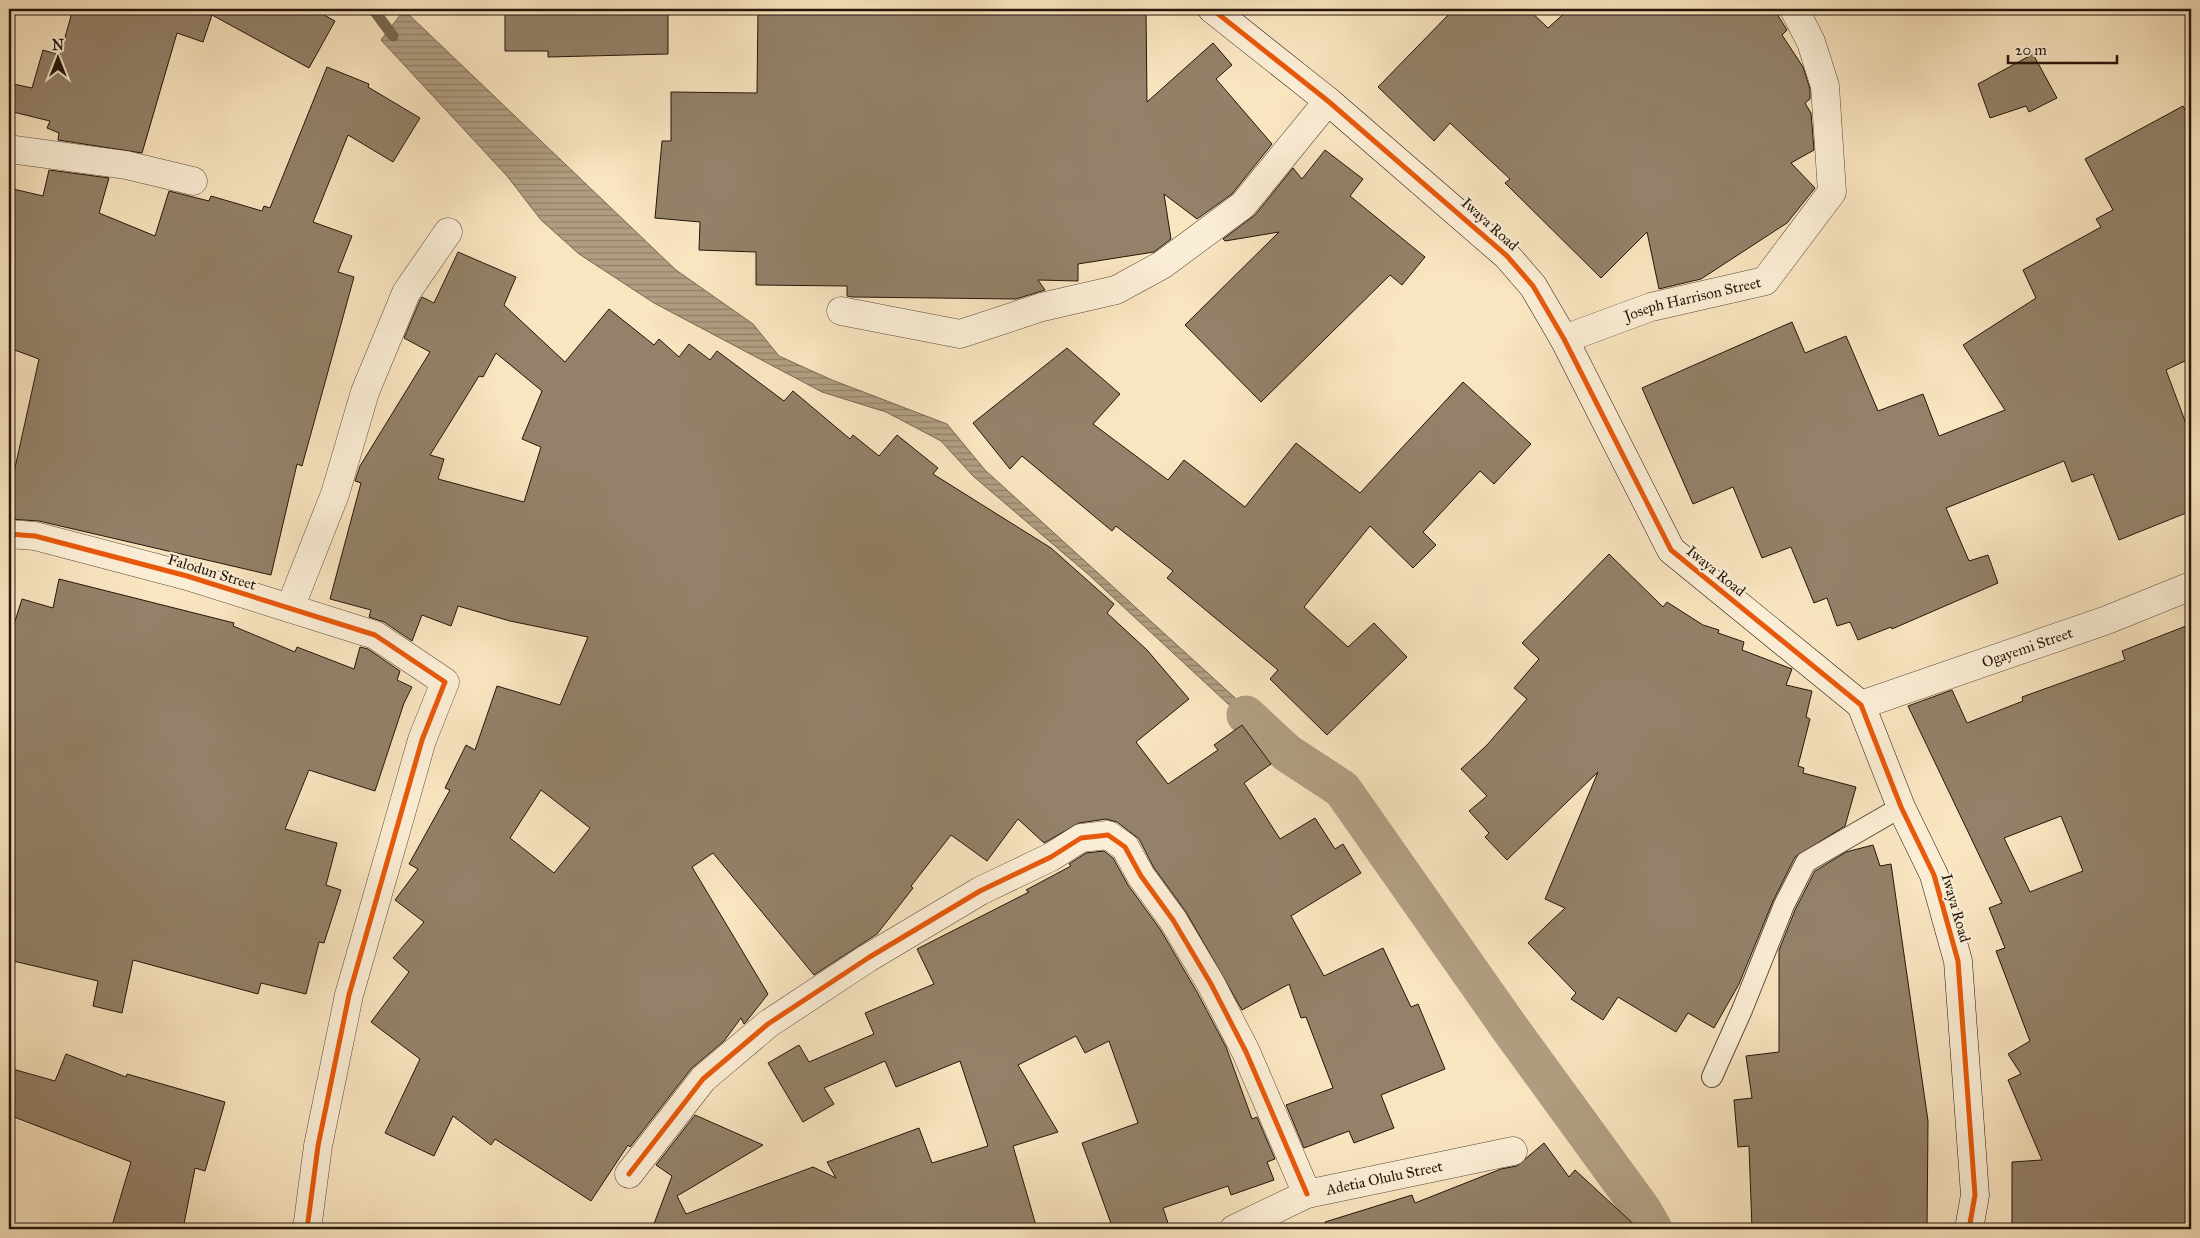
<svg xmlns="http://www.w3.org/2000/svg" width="2200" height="1238" viewBox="0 0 2200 1238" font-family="'IM FELL Great Primer',serif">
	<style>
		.water { fill: url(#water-rules); stroke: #796752 }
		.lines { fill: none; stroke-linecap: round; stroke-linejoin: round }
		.stream { stroke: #796752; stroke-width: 11 }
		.canal { stroke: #b19e82; stroke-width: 39 }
		.building { fill: #938169; stroke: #25150a; fill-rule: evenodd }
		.lane-casing { stroke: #5a4938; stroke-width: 22 }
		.street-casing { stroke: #5a4938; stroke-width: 29 }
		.secondary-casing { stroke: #25150a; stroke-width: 29 }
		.lane { stroke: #fbeed6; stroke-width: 20 }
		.street { stroke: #fbeed6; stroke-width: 28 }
		.secondary { stroke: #fbeed6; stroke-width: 28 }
		.cycleway-casing { stroke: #fbeed6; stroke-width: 8 }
		.cycleway { stroke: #e8590c; stroke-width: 5 }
		.labels { text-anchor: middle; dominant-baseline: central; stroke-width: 4.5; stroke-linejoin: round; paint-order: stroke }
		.street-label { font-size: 15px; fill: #25150a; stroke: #fbeed6 }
	</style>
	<defs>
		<pattern id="water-rules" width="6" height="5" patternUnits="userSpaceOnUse" patternTransform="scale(1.25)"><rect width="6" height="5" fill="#b19e82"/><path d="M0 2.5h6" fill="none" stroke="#908069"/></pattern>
	</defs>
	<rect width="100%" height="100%" fill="#f9e5c0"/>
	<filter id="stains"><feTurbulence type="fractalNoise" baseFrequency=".004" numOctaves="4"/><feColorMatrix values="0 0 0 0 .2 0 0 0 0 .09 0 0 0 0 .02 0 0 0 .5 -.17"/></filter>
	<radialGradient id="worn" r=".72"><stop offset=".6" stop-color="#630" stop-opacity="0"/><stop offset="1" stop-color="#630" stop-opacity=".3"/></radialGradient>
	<path class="water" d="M404 10 676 270 753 324 779 356 832 380 947 424 985 470 1290 748 1282 754 1089 575 973 476 941 441 886 412 822 392 654 303 579 254 541 220 507 176 381 40Z"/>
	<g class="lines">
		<path class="stream" d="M373 9 393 36"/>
		<path class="canal" d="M1246 715 1287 753 1342 789 1511 1030 1642 1210 1653 1229"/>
	</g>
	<g class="building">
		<path d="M73 9H313L335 21 309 68 212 15 203 42 177 33 142 153 58 140 59 133 47 128 50 121 9 111V83L32 88 43 50 60 55Z"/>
		<path d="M505 9H668V54L548 57V51H505Z"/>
		<path d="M758 9H1146L1147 102 1213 43 1232 65 1216 79 1272 144 1232 194 1197 219 1164 194 1171 239 1154 252 1078 264V281L1038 280 1045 290 1016 299 853 297 847 296V286L756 285V252L699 250 700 222 655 218 662 141H671V92L757 93Z"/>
		<path d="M1454 9H1528L1548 28 1569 9H1774L1787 30 1782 35 1803 67 1810 89V99L1805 103 1811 113 1814 150 1791 163 1815 188 1787 223 1701 279 1659 289 1647 232 1601 278 1505 183 1510 179 1450 123 1434 141 1378 87Z"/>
		<path d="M2033 54 2057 98 2029 112 2026 106 1990 118 1978 84Z"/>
		<path d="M327 67 369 84 368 87 420 118 393 162 348 135 313 222 352 236 338 272 354 277 302 466 297 464 271 575 39 521 9 519V495L39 359 9 348V188L43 196 49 170 109 178 99 213 155 236 169 191 209 201 211 196 262 211 264 206 270 208Z"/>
		<path d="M2183 106 2191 121V358L2166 370 2191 437V511L2119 540 2093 474 2072 482 2064 461 1946 508 1969 561 1988 555 1998 583 1892 629 1891 627 1858 640 1850 622 1837 626 1827 598 1814 603 1791 547 1762 558 1733 487 1693 504 1642 388 1792 322 1805 353 1846 336 1878 411 1923 394 1939 436 2005 410 1963 345 2036 298 2023 270 2101 227 2096 219 2113 210 2085 159Z"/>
		<path d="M1325 150 1363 179 1350 196 1425 257 1402 285 1390 275 1261 402 1185 325 1279 232 1225 241 1223 239 1255 215 1293 168 1302 179Z"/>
		<path d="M458 252 516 277 504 305 565 362 609 309 654 345 659 339 679 357 689 344 710 360 717 351 784 401 793 391 850 439 853 435 879 456 897 435 938 468 933 474 1051 548 1114 604 1107 613 1147 650 1189 699 1136 742 1168 784 1218 750 1214 745 1242 725 1271 764 1244 783 1280 839 1315 818 1335 849 1343 844 1361 873 1291 916 1324 976 1383 948 1411 1007 1418 1004 1445 1069 1381 1095 1394 1128 1354 1143 1349 1131 1304 1148 1286 1105 1333 1088 1306 1017 1301 1018 1289 984 1242 1010 1186 912 1154 868 1139 839 1117 822 1106 819 1079 823 1044 843 1018 819 987 861 951 835 911 886 913 888 877 934 814 975 713 853 692 867 768 994 746 1022 744 1024 741 1018 724 1041 691 1069 630 1147 628 1145 591 1201 495 1139 491 1145 453 1116 434 1156 385 1133 420 1059 371 1022 409 972 393 958 424 922 395 900 418 869 409 864 450 790 445 788 466 745 475 750 497 686 560 705 588 637 510 621 458 606 451 626 422 615 412 641 384 622 369 617 371 610 330 599 361 483 355 481 360 466 430 352 404 338 420 300 422 297 434 303ZM496 353 542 391 522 439 541 447 524 502 438 479 444 459 430 455 479 376 483 377ZM541 790 590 828 554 873 510 838Z"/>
		<path d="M1067 348 1120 394 1093 424 1168 480 1184 460 1245 507 1296 443 1360 493 1463 382 1531 444 1494 484 1480 471 1423 532 1436 545 1413 568 1370 526 1304 607 1348 647 1374 623 1407 657 1327 735 1270 679 1278 670 1167 578 1173 571 1116 526 1112 531 1022 456 1010 469 973 423Z"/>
		<path d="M1609 554 1663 607 1667 602 1703 625 1719 630 1718 633 1744 642 1742 650 1792 669 1786 685 1812 691 1806 717 1810 719 1798 766 1804 768 1803 773 1856 787 1845 826 1795 857 1773 901 1739 984 1714 1028 1688 1013 1676 1032 1618 997 1603 1020 1571 999 1576 993 1528 943 1565 908 1545 899 1598 772 1507 860 1485 837 1489 833 1469 811 1487 796 1461 769 1487 745 1527 699 1514 688 1539 659 1522 643Z"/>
		<path d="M59 579 234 623 233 626 295 652 297 647 354 669 360 647 368 649 400 671 397 680 412 687 404 703 375 791 309 770 285 829 337 843 326 885 341 890 324 943 319 942 306 994 261 983 258 994 133 960 122 1013 93 1006 98 981 9 960V640L22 599 53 608Z"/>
		<path d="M2191 624V1229H2012V1162L2042 1160 2008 1080 2021 1074 2008 1054 2030 1041 1996 951 2005 948 1989 908 2002 903 1908 706 1952 690 1967 723 2023 701 2022 697 2125 660 2122 651ZM2061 816 2083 871 2030 892 2004 838Z"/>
		<path d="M1873 845 1880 866 1891 864 1928 1121 1927 1229H1752L1749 1146 1738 1147 1734 1100 1752 1098 1746 1056 1779 1052V950L1795 910 1815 871 1846 852Z"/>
		<path d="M1104 851 1113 858 1128 885 1160 929 1197 992 1226 1047 1252 1119 1257 1117 1275 1159 1267 1162 1274 1180 1231 1195 1228 1186 1163 1208 1170 1229H1113L1082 1143 1138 1123 1109 1041 1085 1053 1076 1036 1018 1065 1058 1132 1013 1146 1037 1229H652L672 1176 656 1165 695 1115 763 1145 677 1196 686 1214 813 1167 836 1178 827 1162 919 1128 932 1163 988 1146 960 1061 896 1087 885 1061 824 1088 834 1104 803 1122 768 1063 799 1045 809 1062 874 1034 865 1013 934 984 917 949 1029 892 1026 890 1071 866 1069 864 1086 853Z"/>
		<path d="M66 1054 126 1077 127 1074 225 1102 205 1171 195 1168 183 1229H111L131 1162 9 1115V1068L55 1081Z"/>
		<path d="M1544 1143 1569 1177 1575 1170 1639 1229H1326L1325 1222 1412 1195 1415 1203 1501 1169 1517 1166Z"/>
	</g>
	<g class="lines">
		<defs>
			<path id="lane" d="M1712 1077 1742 1010 1784 905 1806 862 1901 807"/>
			<g id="street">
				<path d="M9 149 126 165 193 181"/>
				<path d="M841 311 960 334 1042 307 1116 290 1162 265 1243 205 1328 101"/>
				<path id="s1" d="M1564 339 1651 307 1765 281 1832 192 1825 86 1811 42 1794 9"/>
				<path d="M9 534 35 536 187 576 375 635 445 682 422 740 349 995 318 1146 307 1229"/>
				<path d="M290 608 335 494 365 392 406 293 448 232"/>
				<path id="s2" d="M1861 705 2107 620 2191 586"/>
				<path d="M629 1174 703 1079 768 1024 868 958 980 891 1051 857 1081 838 1108 835 1125 847 1141 876 1173 920 1211 984 1246 1052 1307 1194"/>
				<path id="s3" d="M1234 1229 1307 1194 1513 1151"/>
			</g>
			<path id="secondary" d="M1212 9 1328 101 1507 256 1533 286 1564 339 1671 550 1861 705 1901 807 1934 875 1958 961 1975 1195 1969 1229"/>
		</defs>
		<use href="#lane" class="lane-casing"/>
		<use href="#street" class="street-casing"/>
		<use href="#secondary" class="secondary-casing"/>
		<use href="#lane" class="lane"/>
		<use href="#street" class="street"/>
		<use href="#secondary" class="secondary"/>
		<defs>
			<g id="cycleway">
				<path d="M1212 9 1328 101 1507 256 1533 286 1564 339 1671 550 1861 705 1901 807 1934 875 1958 961 1975 1195 1969 1229"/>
				<path d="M9 534 35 536 187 576 375 635 445 682 422 740 349 995 318 1146 307 1229"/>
				<path d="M629 1174 703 1079 768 1024 868 958 980 891 1051 857 1081 838 1108 835 1125 847 1141 876 1173 920 1211 984 1246 1052 1307 1194"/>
			</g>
		</defs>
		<use href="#cycleway" class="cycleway-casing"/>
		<use href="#cycleway" class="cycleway"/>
	</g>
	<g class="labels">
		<g class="street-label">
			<text transform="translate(1490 224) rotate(42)">Iwaya Road</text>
			<text stroke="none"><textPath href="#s1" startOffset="135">Joseph Harrison Street</textPath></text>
			<text transform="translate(1716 571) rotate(39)">Iwaya Road</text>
			<text transform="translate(212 572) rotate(17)">Falodun Street</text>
			<text stroke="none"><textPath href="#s2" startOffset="176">Ogayemi Street</textPath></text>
			<text transform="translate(1956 908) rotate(74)">Iwaya Road</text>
			<text stroke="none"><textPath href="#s3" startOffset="160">Adetia Olulu Street</textPath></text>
		</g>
	</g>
	<rect width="2200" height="1238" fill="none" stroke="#f9e5c0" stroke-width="30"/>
	<rect x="10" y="10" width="2180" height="1218" fill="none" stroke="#25150a" stroke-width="2.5"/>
	<rect x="15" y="15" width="2170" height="1208" fill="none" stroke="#25150a"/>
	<g transform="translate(58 58)" stroke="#fbeed6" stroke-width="4" paint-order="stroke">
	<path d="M0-4L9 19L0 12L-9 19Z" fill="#25150a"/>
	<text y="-8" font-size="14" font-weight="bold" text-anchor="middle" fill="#25150a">N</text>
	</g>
	<path d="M2008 55v8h109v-8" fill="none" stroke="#25150a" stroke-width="2.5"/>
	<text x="2015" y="55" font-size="15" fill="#25150a" stroke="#fbeed6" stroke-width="4" paint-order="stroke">20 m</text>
	<rect width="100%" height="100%" filter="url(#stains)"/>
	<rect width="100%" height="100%" fill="url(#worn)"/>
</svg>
